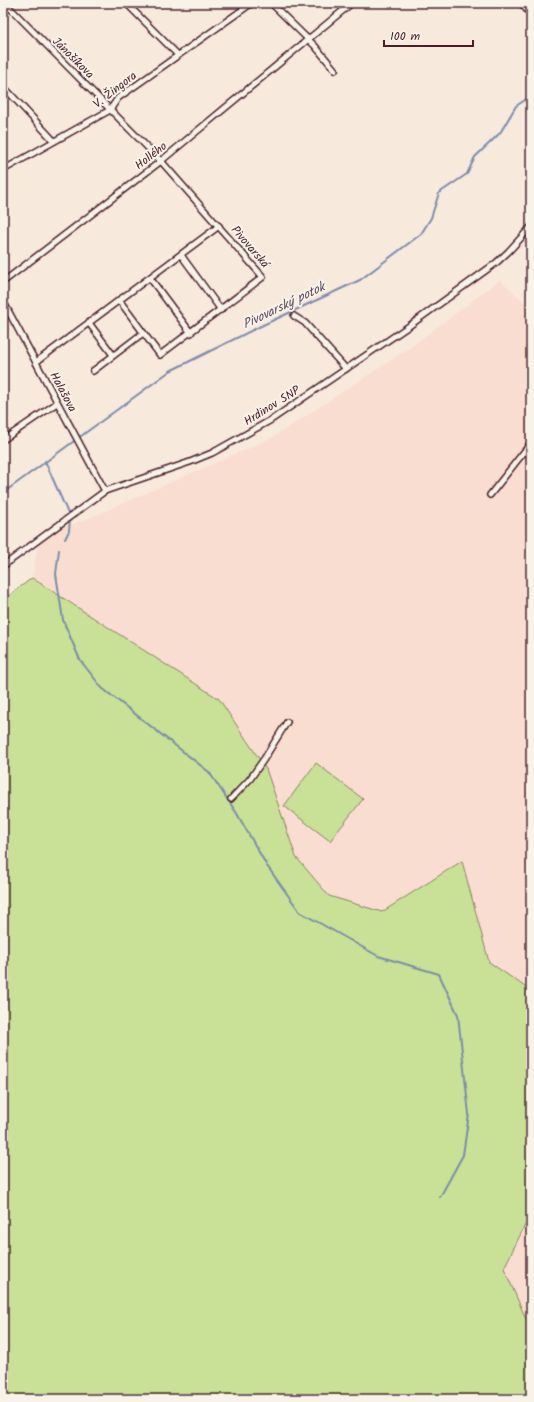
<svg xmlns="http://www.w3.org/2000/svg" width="534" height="1402" viewBox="0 0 534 1402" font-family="Kalam,sans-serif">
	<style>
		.built { fill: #f9ddd0 }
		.green { fill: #c8e197; stroke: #898061 }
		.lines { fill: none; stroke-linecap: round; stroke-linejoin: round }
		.stream { stroke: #7c8daa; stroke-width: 2 }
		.street-casing { stroke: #4a1f2b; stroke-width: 8 }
		.street { stroke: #f7f3e8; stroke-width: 5 }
		.labels { text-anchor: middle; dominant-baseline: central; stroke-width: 4; stroke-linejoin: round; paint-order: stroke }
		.street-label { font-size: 12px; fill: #4a1f2b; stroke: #f7f3e8 }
		.water-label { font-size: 13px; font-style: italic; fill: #5f4d60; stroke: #f7f3e8 }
	</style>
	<rect width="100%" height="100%" fill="#f8e9dd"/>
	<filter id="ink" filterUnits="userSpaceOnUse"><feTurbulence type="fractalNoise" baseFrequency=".025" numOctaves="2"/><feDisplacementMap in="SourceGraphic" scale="8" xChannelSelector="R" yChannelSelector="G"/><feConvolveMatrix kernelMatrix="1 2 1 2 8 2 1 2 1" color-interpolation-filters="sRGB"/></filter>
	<g filter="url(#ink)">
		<g class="built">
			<path d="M500 280 531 308V991L489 962 462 861 382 912 329 896 296 857 266 769 219 699 32 578 40 534 82 521 270 439 408 349Z"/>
			<path d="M531 1213V1320L526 1319 504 1268Z"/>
		</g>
		<g class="green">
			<path d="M32 578 219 699 266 769 296 857 329 896 382 912 462 861 489 962 531 991V1213L504 1268 526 1319 531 1320V1399H3V600Z"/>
			<path d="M316 763 363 799 330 841 284 806Z"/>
		</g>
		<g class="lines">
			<g class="stream">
				<path d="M45 461 70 518 69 531 65 539"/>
				<path d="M3 493 170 371 263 325 360 280 421 234 431 218 439 193 467 174 475 157 500 133 516 106 531 96"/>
				<path d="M59 550 56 574 63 620 80 660 102 688 209 772 236 812 267 866 300 912 378 956 439 974 458 1015 469 1114 463 1155 440 1197"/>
			</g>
			<defs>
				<g id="street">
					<path d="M5 3 161 161 263 277 160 355 119 300"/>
					<path d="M126 3 178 55"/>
					<path d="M271 3 315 46 335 70"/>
					<path d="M521 3 531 15"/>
					<path d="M3 86 54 141"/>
					<path d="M3 170 110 110 118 98 252 3"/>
					<path d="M181 255 221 310"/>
					<path d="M150 278 191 333"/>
					<path d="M3 282 161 161 352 3"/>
					<path d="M3 301 105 491"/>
					<path d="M294 316 305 323 346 369"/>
					<path d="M89 323 113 355"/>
					<path d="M36 362 219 226"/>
					<path d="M93 371 143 333"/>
					<path d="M3 440 57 403"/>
					<path d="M490 495 531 443"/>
					<path d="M3 566 105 491 190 462 212 453 271 420 409 326 496 263 508 252 531 227"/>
					<path d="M231 799 250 779 264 759 287 722"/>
				</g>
			</defs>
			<use href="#street" class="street-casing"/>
			<use href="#street" class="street"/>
		</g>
	</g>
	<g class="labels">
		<g class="street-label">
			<text transform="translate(73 58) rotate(45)">Jánošíkova</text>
			<text transform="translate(115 90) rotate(-38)">V. Žingora</text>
			<text transform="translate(151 156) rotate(-38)">Hollého</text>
			<text transform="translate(250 247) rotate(49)">Pivovarská</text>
			<text transform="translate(63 392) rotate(62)">Halašova</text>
			<text transform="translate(272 406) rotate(-32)">Hrdinov SNP</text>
		</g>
		<g class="water-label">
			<text transform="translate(284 306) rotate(-26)">Pivovarský potok</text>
		</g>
	</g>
	<rect width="534" height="1402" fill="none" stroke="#f7f3e8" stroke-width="16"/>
	<rect x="8" y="8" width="518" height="1386" fill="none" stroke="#4a1f2b" stroke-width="1.5" filter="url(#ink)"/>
	<path d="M384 40v6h89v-6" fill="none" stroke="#4a1f2b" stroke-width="2"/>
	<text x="390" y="40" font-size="12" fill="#4a1f2b" stroke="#f7f3e8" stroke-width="3" paint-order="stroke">100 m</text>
</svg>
